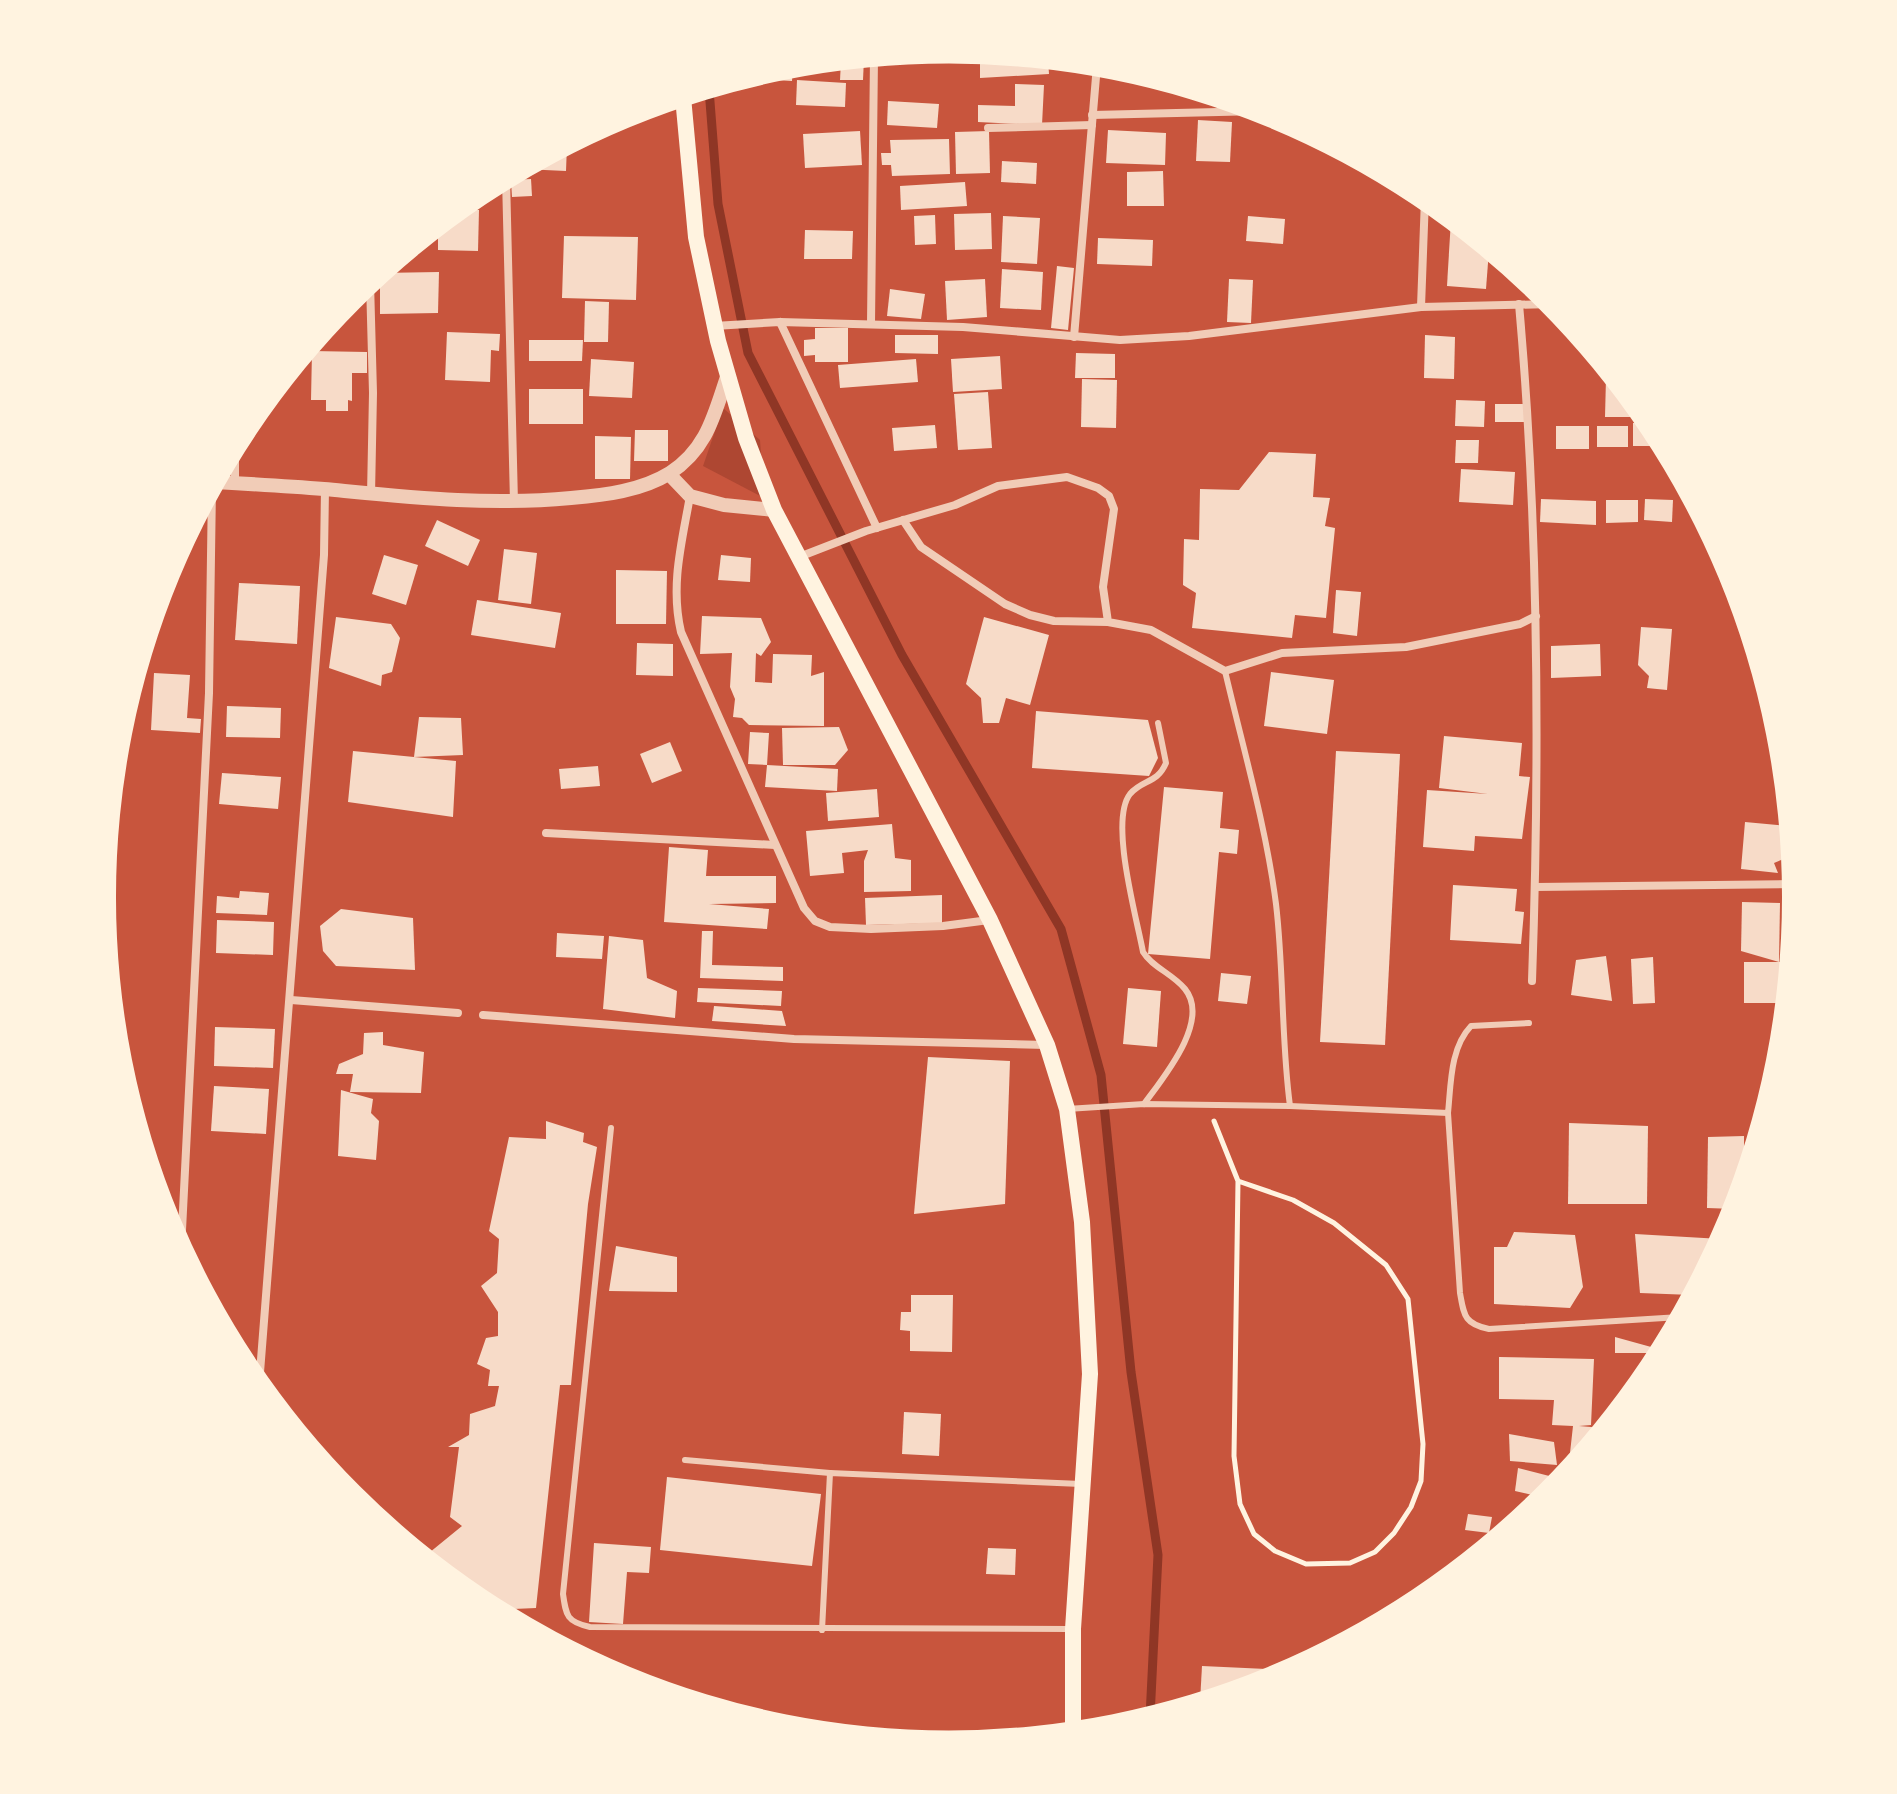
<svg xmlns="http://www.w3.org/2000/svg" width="1897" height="1794" viewBox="0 0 1897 1794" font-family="Overpass,sans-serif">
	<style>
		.green { fill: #ae4732 }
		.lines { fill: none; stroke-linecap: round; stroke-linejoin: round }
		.stream { stroke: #8f3625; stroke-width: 9 }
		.building { fill: #f7dbc8 }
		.path { stroke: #fff3e0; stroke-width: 5 }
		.service { stroke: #f1ccb7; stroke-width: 6 }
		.minor { stroke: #f1ccb7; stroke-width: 8 }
		.tertiary { stroke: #f1ccb7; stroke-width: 14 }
		.secondary { stroke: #fff3e0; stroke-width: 16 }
	</style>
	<rect width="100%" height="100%" fill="#c8553d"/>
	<path class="green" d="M723 408 760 440 764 498 703 466Z"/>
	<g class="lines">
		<path class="stream" d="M709 89 718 204 748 353 902 655 1061 929 1101 1075 1131 1372 1158 1555 1150 1717"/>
	</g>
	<g class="building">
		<path d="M1019 57 1048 60 1049 74 980 78V59Z"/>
		<path d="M864 58 863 80H840L841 61Z"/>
		<path d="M793 65 792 81 758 79V74Z"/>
		<path d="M797 80 846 83 845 107 796 105Z"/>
		<path d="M1015 84 1044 85 1042 125 978 122V105L1015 106Z"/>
		<path d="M888 101 939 104 937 128 887 125Z"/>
		<path d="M1198 120 1232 122 1230 162 1196 161Z"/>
		<path d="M1108 130 1166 133 1165 165 1106 163Z"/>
		<path d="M860 131 862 165 805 168 803 134Z"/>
		<path d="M989 131 990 173 956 174 955 132Z"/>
		<path d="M949 139 950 174 892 176 891 165H882L881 153H891L890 140Z"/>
		<path d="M567 145 566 171 523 169 558 150Z"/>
		<path d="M1002 161 1037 163 1036 184 1001 182Z"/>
		<path d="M1163 171 1164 206H1127V172Z"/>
		<path d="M531 179 532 196 512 197 511 180Z"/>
		<path d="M965 182 967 206 901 210 900 186Z"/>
		<path d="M457 210H479L478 251 438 250V225Z"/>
		<path d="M991 213 992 249 955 250 954 214Z"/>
		<path d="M935 215 936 244 915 245 914 216Z"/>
		<path d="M1003 216 1040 218 1037 264 1001 262Z"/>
		<path d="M1248 216 1285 219 1283 244 1246 241Z"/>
		<path d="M1451 219 1489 250 1486 289 1447 286Z"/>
		<path d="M805 230 853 231 852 259H804Z"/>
		<path d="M564 236 638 237 636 300 562 298Z"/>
		<path d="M1098 238 1153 240 1152 266 1097 264Z"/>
		<path d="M1057 266 1074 268 1068 330 1051 328Z"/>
		<path d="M1002 269 1043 272 1041 310 1000 308Z"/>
		<path d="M439 272 438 313 380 314V273Z"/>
		<path d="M985 279 987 317 947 320 945 281Z"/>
		<path d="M1229 279 1253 280 1251 323 1227 322Z"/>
		<path d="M890 289 925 294 921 319 887 316Z"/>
		<path d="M585 301 609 302 608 342H584Z"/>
		<path d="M815 328H848V362H815V355L804 356V340L815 339Z"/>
		<path d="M447 332 500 334 499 351 491 350 490 382 445 380Z"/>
		<path d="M895 335H938V354L895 353Z"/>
		<path d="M1425 335 1455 337 1454 379 1424 378Z"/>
		<path d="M529 340H583L582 361H529Z"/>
		<path d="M312 351 367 352V373H352V401L348 400V411H326V400H311Z"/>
		<path d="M1076 353 1115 354V378H1075Z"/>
		<path d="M1000 356 1002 389 953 392 951 359Z"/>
		<path d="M591 359 634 362 632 398 589 396Z"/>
		<path d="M916 359 918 382 840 388 838 365Z"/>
		<path d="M1606 378H1613L1632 401V417H1605Z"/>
		<path d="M1082 379 1117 380 1116 428 1081 427Z"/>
		<rect x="529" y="389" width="54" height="35"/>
		<path d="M988 392 992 448 958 450 954 394Z"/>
		<path d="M1456 400 1485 401 1484 427 1455 426Z"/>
		<rect x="1495" y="404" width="29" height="18"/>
		<path d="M1633 423H1650L1664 446H1633Z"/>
		<path d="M935 425 937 448 894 451 892 428Z"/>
		<rect x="1556" y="426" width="33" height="23"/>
		<rect x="1597" y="426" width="31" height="21"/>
		<path d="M635 430H668V461H634Z"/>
		<path d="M595 436 631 437 630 479H595Z"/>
		<path d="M1456 440H1479L1478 463H1455Z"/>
		<path d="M1269 452 1316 454 1313 497 1330 498 1325 526 1335 528 1326 618 1295 615 1292 638 1192 628 1196 593 1183 585 1184 539 1199 540 1200 489 1239 490Z"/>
		<path d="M1461 469 1515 472 1513 505 1459 502Z"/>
		<path d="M1541 499 1596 501V525L1540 522Z"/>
		<path d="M1645 499 1673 500 1672 522 1644 520Z"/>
		<path d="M1606 500H1638V522L1606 523Z"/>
		<path d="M437 520 480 540 468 566 425 546Z"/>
		<path d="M504 549 537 553 531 604 498 600Z"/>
		<path d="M384 555 418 565 406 605 372 594Z"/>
		<path d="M721 555 751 558 750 582 718 580Z"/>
		<path d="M616 570 667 571 666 624H616Z"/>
		<path d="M239 583 300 586 297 644 235 640Z"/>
		<path d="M1336 590 1361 592 1357 636 1333 633Z"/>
		<path d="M477 600 561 613 555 648 471 635Z"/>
		<path d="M702 616 761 618 771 642 761 656 756 653 755 682 772 683 773 654 812 655 811 676 824 672V726L749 725 742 718 733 717 735 699 730 687 732 653 700 654Z"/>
		<path d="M336 617 391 624 400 638 392 672 382 675 381 686 329 668Z"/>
		<path d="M984 617 1049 635 1030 705 1006 698 999 723H983L981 698 966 684Z"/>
		<path d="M1641 627 1672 629 1667 690 1647 688 1649 676 1638 665Z"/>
		<path d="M637 643 673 644V676L636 675Z"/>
		<path d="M1600 644 1601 676 1551 678V646Z"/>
		<path d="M1271 672 1334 680 1327 734 1264 726Z"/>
		<path d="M154 673 190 675 187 718 201 719 200 733 151 730Z"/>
		<path d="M227 706 281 708 280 738 226 737Z"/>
		<path d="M1036 711 1148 720 1158 758 1149 776 1032 768Z"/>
		<path d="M419 717 461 718 463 755 414 757 456 761 453 817 348 802 353 751 414 757Z"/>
		<path d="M839 727 848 750 835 765H783L782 728Z"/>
		<path d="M750 732 769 733 767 765 748 764Z"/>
		<path d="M1444 736 1522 743 1519 776 1530 777 1522 839 1475 836 1474 851 1423 847 1427 790 1488 794 1439 788Z"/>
		<path d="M670 742 682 771 652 783 640 754Z"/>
		<path d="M1336 751 1400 754 1385 1045 1320 1042Z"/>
		<path d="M767 765 838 769 837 791 765 787Z"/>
		<path d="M598 766 600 786 561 789 559 769Z"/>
		<path d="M222 773 281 777 278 809 219 804Z"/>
		<path d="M1164 787 1223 792 1220 828 1239 830 1237 854 1219 852 1210 959 1148 954Z"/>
		<path d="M877 789 879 817 828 821 826 793Z"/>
		<path d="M1745 822 1789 826 1786 858 1774 863 1778 873 1741 869Z"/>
		<path d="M892 824 895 858 911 860V891L864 892V861L868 850 842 853 844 873 810 876 806 831Z"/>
		<path d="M669 847 708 850 706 876H776V903L709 904 769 909 767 929 664 922Z"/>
		<path d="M1453 885 1517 889 1515 911 1524 912 1521 944 1450 940Z"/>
		<path d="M240 891 269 893 267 915 216 913 217 896 239 898Z"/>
		<path d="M942 895V923L866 925 865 898Z"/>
		<path d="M1742 902 1780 903 1779 962 1741 951Z"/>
		<path d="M341 909 413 918 415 970 336 966 323 951 320 926Z"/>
		<path d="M217 920 274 922 273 955 216 953Z"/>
		<path d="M702 931H713L712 965 783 967V981L700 978Z"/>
		<path d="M557 933 604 936 602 959 556 957Z"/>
		<path d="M609 936 643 940 647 978 677 991 675 1018 603 1009Z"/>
		<path d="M1606 956 1612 1001 1571 995 1576 960Z"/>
		<path d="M1653 957 1655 1003 1633 1004 1631 959Z"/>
		<rect x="1744" y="962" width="41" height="41"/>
		<path d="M1221 973 1251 976 1247 1004 1218 1001Z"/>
		<path d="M698 988 782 991 781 1006 697 1002Z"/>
		<path d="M1128 988 1161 991 1157 1047 1123 1044Z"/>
		<path d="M714 1006 782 1011 786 1026 712 1021Z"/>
		<path d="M215 1027 275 1029 273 1068 214 1066Z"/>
		<path d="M383 1032V1045L424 1052 421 1093 350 1092 353 1074H336L339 1064 363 1054 364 1033Z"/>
		<path d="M928 1057 1010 1061 1005 1204 914 1214Z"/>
		<path d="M214 1086 269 1089 266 1134 211 1131Z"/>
		<path d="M341 1090 373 1099 371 1113 379 1121 376 1160 338 1156Z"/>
		<path d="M546 1121 584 1133 583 1142 597 1147 588 1204 571 1385H560L536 1608 494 1610 478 1601 424 1557 462 1526 450 1517 459 1447H448L469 1435 470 1414 495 1406 499 1386H488L490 1370 477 1364 486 1338 498 1336V1312L481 1286 497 1273 499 1239 489 1231 509 1137 546 1139Z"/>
		<path d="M1569 1123 1648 1126 1647 1204H1568Z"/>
		<path d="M1744 1136V1179L1735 1209 1707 1208 1708 1137Z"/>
		<path d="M1514 1232 1575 1235 1583 1287 1570 1308 1494 1304V1247H1507Z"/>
		<path d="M1635 1234 1721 1239 1692 1295 1640 1293Z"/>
		<path d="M616 1246 677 1257V1292L609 1291Z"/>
		<path d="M911 1295H953L952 1352 910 1351V1331L900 1330 901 1312H911Z"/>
		<path d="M1615 1337 1662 1350 1661 1353H1615Z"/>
		<path d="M1499 1357 1594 1359 1591 1425 1579 1426 1603 1428 1568 1471 1573 1426 1552 1425 1554 1400 1499 1399Z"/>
		<path d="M904 1412 941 1414 939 1456 902 1454Z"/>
		<path d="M1509 1434 1554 1442 1557 1465 1510 1461Z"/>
		<path d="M1518 1468 1561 1479 1545 1498 1515 1491Z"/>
		<path d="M667 1477 821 1494 812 1566 660 1550Z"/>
		<path d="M1525 1501 1537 1504 1519 1519Z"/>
		<path d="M1468 1514 1492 1517 1489 1533 1465 1530Z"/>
		<path d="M594 1543 651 1547 649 1573 627 1572 623 1624 589 1622Z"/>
		<path d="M988 1548 1016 1549 1015 1575 986 1574Z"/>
		<path d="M1202 1666 1290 1670 1272 1680 1200 1702Z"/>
	</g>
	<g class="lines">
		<path class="path" d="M1214 1121 1238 1181 1234 1456 1240 1504 1254 1534 1275 1551 1306 1564 1350 1563 1375 1552 1394 1533 1411 1507 1421 1481 1423 1444 1408 1299 1386 1265 1334 1223 1293 1200 1238 1181"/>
		<g class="service">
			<path d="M1225 671C1243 748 1266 826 1276 904 1284 971 1281 1039 1290 1106"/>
			<path d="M1144 1104C1163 1078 1211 1021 1185 989 1173 974 1152 967 1143 952 1137 919 1109 821 1130 794 1143 779 1157 784 1166 763L1158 723"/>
			<path d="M1067 1109 1144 1104 1290 1106 1448 1113C1451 1084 1450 1048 1471 1026L1529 1023"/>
			<path d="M1448 1113 1460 1293C1464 1315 1464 1324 1489 1329L1680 1317"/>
			<path d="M611 1128 563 1594C566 1616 567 1622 590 1627L1069 1629"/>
			<path d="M685 1460 830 1473"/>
			<path d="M822 1630 830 1473 1081 1484"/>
		</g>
		<g class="minor">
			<path d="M1092 115 1261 111"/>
			<path d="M988 128 1092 125"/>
			<path d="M506 178 514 502"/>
			<path d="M370 282 373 393 371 495"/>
			<path d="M1519 304C1539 529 1540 755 1532 981"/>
			<path d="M1421 307 1425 198"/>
			<path d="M780 322 877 528"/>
			<path d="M871 324 874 57"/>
			<path d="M714 326 780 322 963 327 1120 340 1189 336 1421 307 1553 304"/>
			<path d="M1074 337 1097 65"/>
			<path d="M235 483V443"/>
			<path d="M690 496C682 542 670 585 681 632L804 908 815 921 830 927 871 929 943 926 989 920"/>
			<path d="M903 520 921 547 1005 604 1030 615 1054 621 1108 622"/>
			<path d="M799 557 866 531 955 505 998 486 1067 477 1098 488 1109 496 1114 509 1103 587 1108 622 1151 630 1225 671 1282 653 1406 647 1520 624 1536 616"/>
			<path d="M546 833 775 845"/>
			<path d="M1535 887 1794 884"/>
			<path d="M291 1000 458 1013"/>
			<path d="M483 1015 794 1039 1046 1045"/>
			<path d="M181 1250 209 693 212 487"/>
			<path d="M259 1385 324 555 325 489"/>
		</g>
		<g class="tertiary">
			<path d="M669 474 690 496 724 505 774 510"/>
			<path d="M215 482C251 484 287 486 324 489 408 497 486 506 571 498 605 495 641 491 670 473 707 449 714 415 727 377"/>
		</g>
		<path class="secondary" d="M683 97 696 237 718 341 746 438 774 510 990 920 1047 1045 1067 1109 1082 1222 1090 1374 1073 1629V1732"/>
	</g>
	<path d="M0 0H1897V1794H0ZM116 897a833 833 0 1 1 1666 0a833 833 0 1 1-1666 0Z" fill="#fff3e0" fill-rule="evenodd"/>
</svg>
